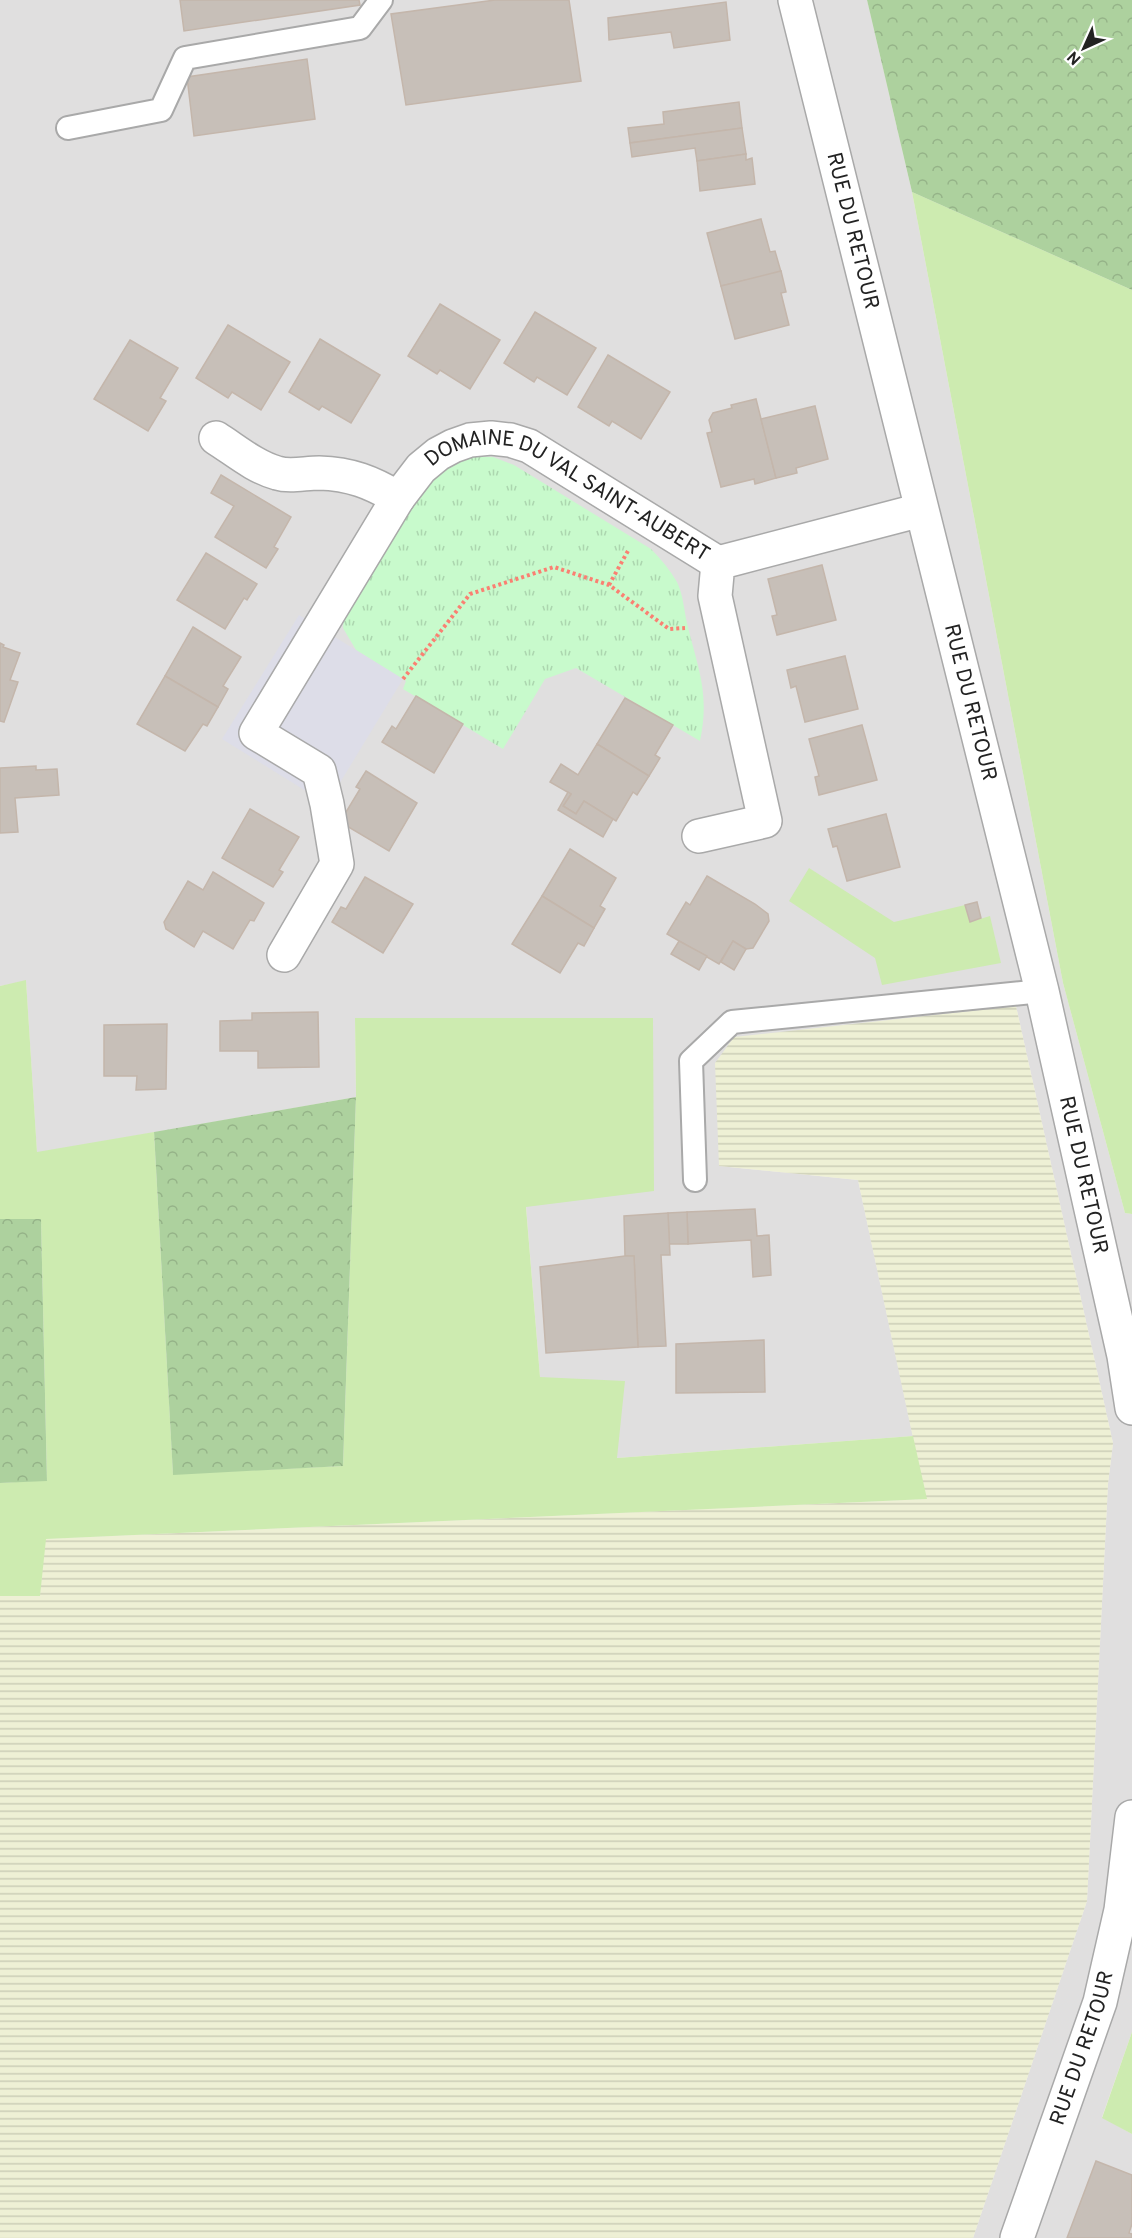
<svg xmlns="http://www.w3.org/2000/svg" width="1132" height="2238" viewBox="0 0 1132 2238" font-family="Overpass,sans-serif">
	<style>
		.residential { fill: #e0dfdf }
		.farmland { fill: url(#farmland-rules) }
		.grass { fill: #cdebb0 }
		.forest { fill: url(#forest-crowns) }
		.park { fill: url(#park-tufts) }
		.plaza { fill: #dddde8 }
		.building { fill: #c7bfb8; stroke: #c4b6ab; stroke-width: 1.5 }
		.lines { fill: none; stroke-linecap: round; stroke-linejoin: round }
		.service-casing { stroke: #a9a9a9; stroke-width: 26 }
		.minor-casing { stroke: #a9a9a9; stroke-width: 36 }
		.path { stroke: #fa8072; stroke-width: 4; stroke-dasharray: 3 3; stroke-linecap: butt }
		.service { stroke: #fff; stroke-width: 22 }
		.minor { stroke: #fff; stroke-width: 33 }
		.labels { text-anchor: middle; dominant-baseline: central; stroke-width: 4.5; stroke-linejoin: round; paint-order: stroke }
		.street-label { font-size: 21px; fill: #222; stroke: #fff }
	</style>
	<defs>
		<pattern id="farmland-rules" width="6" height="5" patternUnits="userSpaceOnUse" patternTransform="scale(1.5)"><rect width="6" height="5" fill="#eef0d5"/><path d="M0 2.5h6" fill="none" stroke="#ccceb7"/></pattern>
		<pattern id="forest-crowns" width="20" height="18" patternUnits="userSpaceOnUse" patternTransform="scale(1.5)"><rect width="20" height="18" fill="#add19e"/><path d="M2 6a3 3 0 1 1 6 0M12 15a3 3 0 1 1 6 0" fill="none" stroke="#95b388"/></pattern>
		<pattern id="park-tufts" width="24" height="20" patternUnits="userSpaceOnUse" patternTransform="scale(1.5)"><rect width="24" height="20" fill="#c8facc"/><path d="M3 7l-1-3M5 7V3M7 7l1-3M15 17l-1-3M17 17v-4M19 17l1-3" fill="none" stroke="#acd6af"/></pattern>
	</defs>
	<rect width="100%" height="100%" fill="#f2efe9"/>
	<path class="residential" d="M0 0H867L912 192 1063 983 1125 1213 1132 1214V2032L1102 2117 1132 2134V2238H973L1087 1901 1108 1484 1113 1443 1016 1006 719 1166 858 1180 913 1436 617 1458 540 1377 526 1206 355 1018 356 1097 37 1153 26 981 0 986Z"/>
	<path class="farmland" d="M1016 1006 1113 1443 1108 1484 1087 1901 973 2238H0V1596L40 1595 45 1539 926 1499 858 1180 719 1166 715 1063 734 1037Z"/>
	<g class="grass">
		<path d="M912 192 1132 290V1214L1125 1213 1063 983Z"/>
		<path d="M809 868 894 922 965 905 970 922 990 916 1001 963 882 985 875 958 789 901Z"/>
		<path d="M26 980 37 1152 154 1132 173 1474 343 1466 356 1097 355 1018H653L654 1191 526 1207 540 1377 625 1381 617 1458 913 1436 927 1499 46 1539 40 1596H0V1483L47 1480 41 1220 0 1219V986Z"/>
		<path d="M1132 2032V2134L1102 2118Z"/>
	</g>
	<g class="forest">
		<path d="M867 0H1132V290L912 192Z"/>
		<path d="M356 1097 343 1466 173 1475 154 1132Z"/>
		<path d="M0 1219H41L47 1481 0 1483Z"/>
	</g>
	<path class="park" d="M467 456 493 457 514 465 651 549C661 559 670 570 677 582 683 594 684 610 687 623 698 669 710 693 700 741L576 668 545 679 503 749 403 689 406 681 356 650 343 628 345 607 423 480Z"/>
	<path class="plaza" d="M299 615 403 679 327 804 222 739Z"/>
	<g class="building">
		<path d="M180 0H359L360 5 184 31Z"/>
		<path d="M495 0H569L581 81 406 105 391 14Z"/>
		<path d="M726 2 730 40 674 48 671 32 609 40 608 18Z"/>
		<path d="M307 59 315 119 194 136 187 77Z"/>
		<path d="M739 102 742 128 630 143 628 128 664 124 663 112Z"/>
		<path d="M742 128 746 154 697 161 695 148 632 157 630 143Z"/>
		<path d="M746 154V160L752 158 755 184 700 191 697 161Z"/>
		<path d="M761 219 770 252 775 251 781 272 721 286 707 233Z"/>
		<path d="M781 271 786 292 781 293 789 325 735 339 721 286Z"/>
		<path d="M440 304 500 340 470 389 440 370 437 374 408 356Z"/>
		<path d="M535 312 596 348 567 395 537 377 534 382 504 363Z"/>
		<path d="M228 325 290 362 261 410 232 392 228 398 196 378Z"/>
		<path d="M320 339 380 375 351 423 322 406 319 410 289 392Z"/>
		<path d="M130 340 178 368 160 398 166 401 148 431 94 399Z"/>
		<path d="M608 355 670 392 641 439 612 421 609 426 578 407Z"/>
		<path d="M756 399 776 478 755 484 754 479 721 487 707 433 712 432 709 420 713 413 732 408 731 405Z"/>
		<path d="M815 406 828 459 796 468 797 473 776 478 761 419Z"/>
		<path d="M221 475 291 517 274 547 278 549 266 568 215 537 234 506 211 493Z"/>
		<path d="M206 553 257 584 247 600 244 598 225 629 177 600Z"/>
		<path d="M822 565 836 620 777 635 772 616 777 615 768 579Z"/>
		<path d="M193 627 241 657 223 686 228 689 218 707 165 676Z"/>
		<path d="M0 643 4 645 3 647 20 653 10 680 18 682 4 722 0 721Z"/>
		<path d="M845 656 858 709 805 722 796 686 791 688 787 670Z"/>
		<path d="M165 676 218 707 207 726 203 724 185 751 137 724Z"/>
		<path d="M416 696 463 724 434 773 382 742 392 726 396 729Z"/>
		<path d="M625 698 673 725 655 755 660 758 649 776 597 744Z"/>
		<path d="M862 725 877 780 819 795 815 777 819 776 809 739Z"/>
		<path d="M597 744 649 776 637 795 633 792 616 821 584 801 576 814 563 806 571 794 550 782 561 764 578 775Z"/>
		<path d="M36 766V770L57 769 59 795 15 798 18 832 0 833V768Z"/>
		<path d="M366 771 417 803 389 851 340 822 360 789 356 787Z"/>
		<path d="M568 792 571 794 563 806 576 814 584 801 613 819 603 837 558 810Z"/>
		<path d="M250 809 299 837 279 870 283 872 273 887 222 858Z"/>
		<path d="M886 814 900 867 847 881 837 846 833 847 828 829Z"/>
		<path d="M570 849 616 878 600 906 605 909 594 928 542 896Z"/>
		<path d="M213 872 264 903 254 921 250 920 233 949 203 931 194 947 166 929 164 922 188 881 203 890Z"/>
		<path d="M707 876 755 904 768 914 769 921 753 948 746 949 733 941 719 964 667 934 686 902 690 905Z"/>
		<path d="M365 877 413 904 383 953 332 922 341 907 346 909Z"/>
		<path d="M542 896 594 928 584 946 578 943 560 973 512 944Z"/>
		<path d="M977 902 981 918 970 922 965 905Z"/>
		<path d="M679 941 707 956 699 970 671 954Z"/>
		<path d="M733 941 746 949 734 970 721 962Z"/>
		<path d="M318 1012 319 1067 258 1068V1051H220V1021L252 1020V1013Z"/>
		<path d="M167 1024 166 1089 136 1090 137 1076H104V1025Z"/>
		<path d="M755 1209 757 1236 769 1235 771 1275 753 1277 751 1240 688 1244 687 1212Z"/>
		<path d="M687 1212 688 1244H669L668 1213Z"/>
		<path d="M668 1213 670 1255H661L666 1346 638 1347 634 1256H625L624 1216Z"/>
		<path d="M625 1256H634L638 1347 546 1353 540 1267Z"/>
		<path d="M764 1340 765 1392 676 1393V1344Z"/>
		<path d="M1096 2161 1132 2175V2224L1129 2233 1132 2234V2238H1067Z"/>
	</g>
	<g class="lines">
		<defs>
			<g id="service">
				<path d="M68 128 161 110 185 58 360 28 381 0"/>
				<path d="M695 1180 691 1061 732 1022 1042 991"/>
			</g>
			<g id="minor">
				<path id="s1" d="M795 0 1042 991 1124 1356 1132 1408"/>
				<path d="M216 438C235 450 255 467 277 473 290 477 305 473 319 473 351 474 371 482 398 498"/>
				<path d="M699 836 765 821 715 596 718 563 921 510"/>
				<path id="s2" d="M284 955 337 864 327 804 319 771 256 733 398 498 421 468 438 454 453 446 470 440 491 438 510 440 529 446 718 563"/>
				<path id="s3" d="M1017 2238 1100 2002 1121 1910 1132 1817"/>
			</g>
		</defs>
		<use href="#service" class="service-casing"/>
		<use href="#minor" class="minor-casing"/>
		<g class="path">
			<path d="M609 585 629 549"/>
			<path d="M403 679 470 594 554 567 609 585 669 629 685 628"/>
		</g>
		<use href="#service" class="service"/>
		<use href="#minor" class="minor"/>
	</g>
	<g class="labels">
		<g class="street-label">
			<text stroke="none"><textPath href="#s1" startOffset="238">RUE DU RETOUR</textPath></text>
			<text stroke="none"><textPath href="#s2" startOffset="754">DOMAINE DU VAL SAINT-AUBERT</textPath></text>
			<text stroke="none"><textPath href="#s1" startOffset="724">RUE DU RETOUR</textPath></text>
			<text stroke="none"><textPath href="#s1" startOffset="1210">RUE DU RETOUR</textPath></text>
			<text stroke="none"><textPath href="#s3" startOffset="201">RUE DU RETOUR</textPath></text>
		</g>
	</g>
	<g transform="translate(1084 48) rotate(225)" stroke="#ffffff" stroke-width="4.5" paint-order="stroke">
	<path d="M0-4.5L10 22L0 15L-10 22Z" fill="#222222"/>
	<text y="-9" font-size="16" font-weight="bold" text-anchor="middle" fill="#222222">N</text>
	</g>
</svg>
